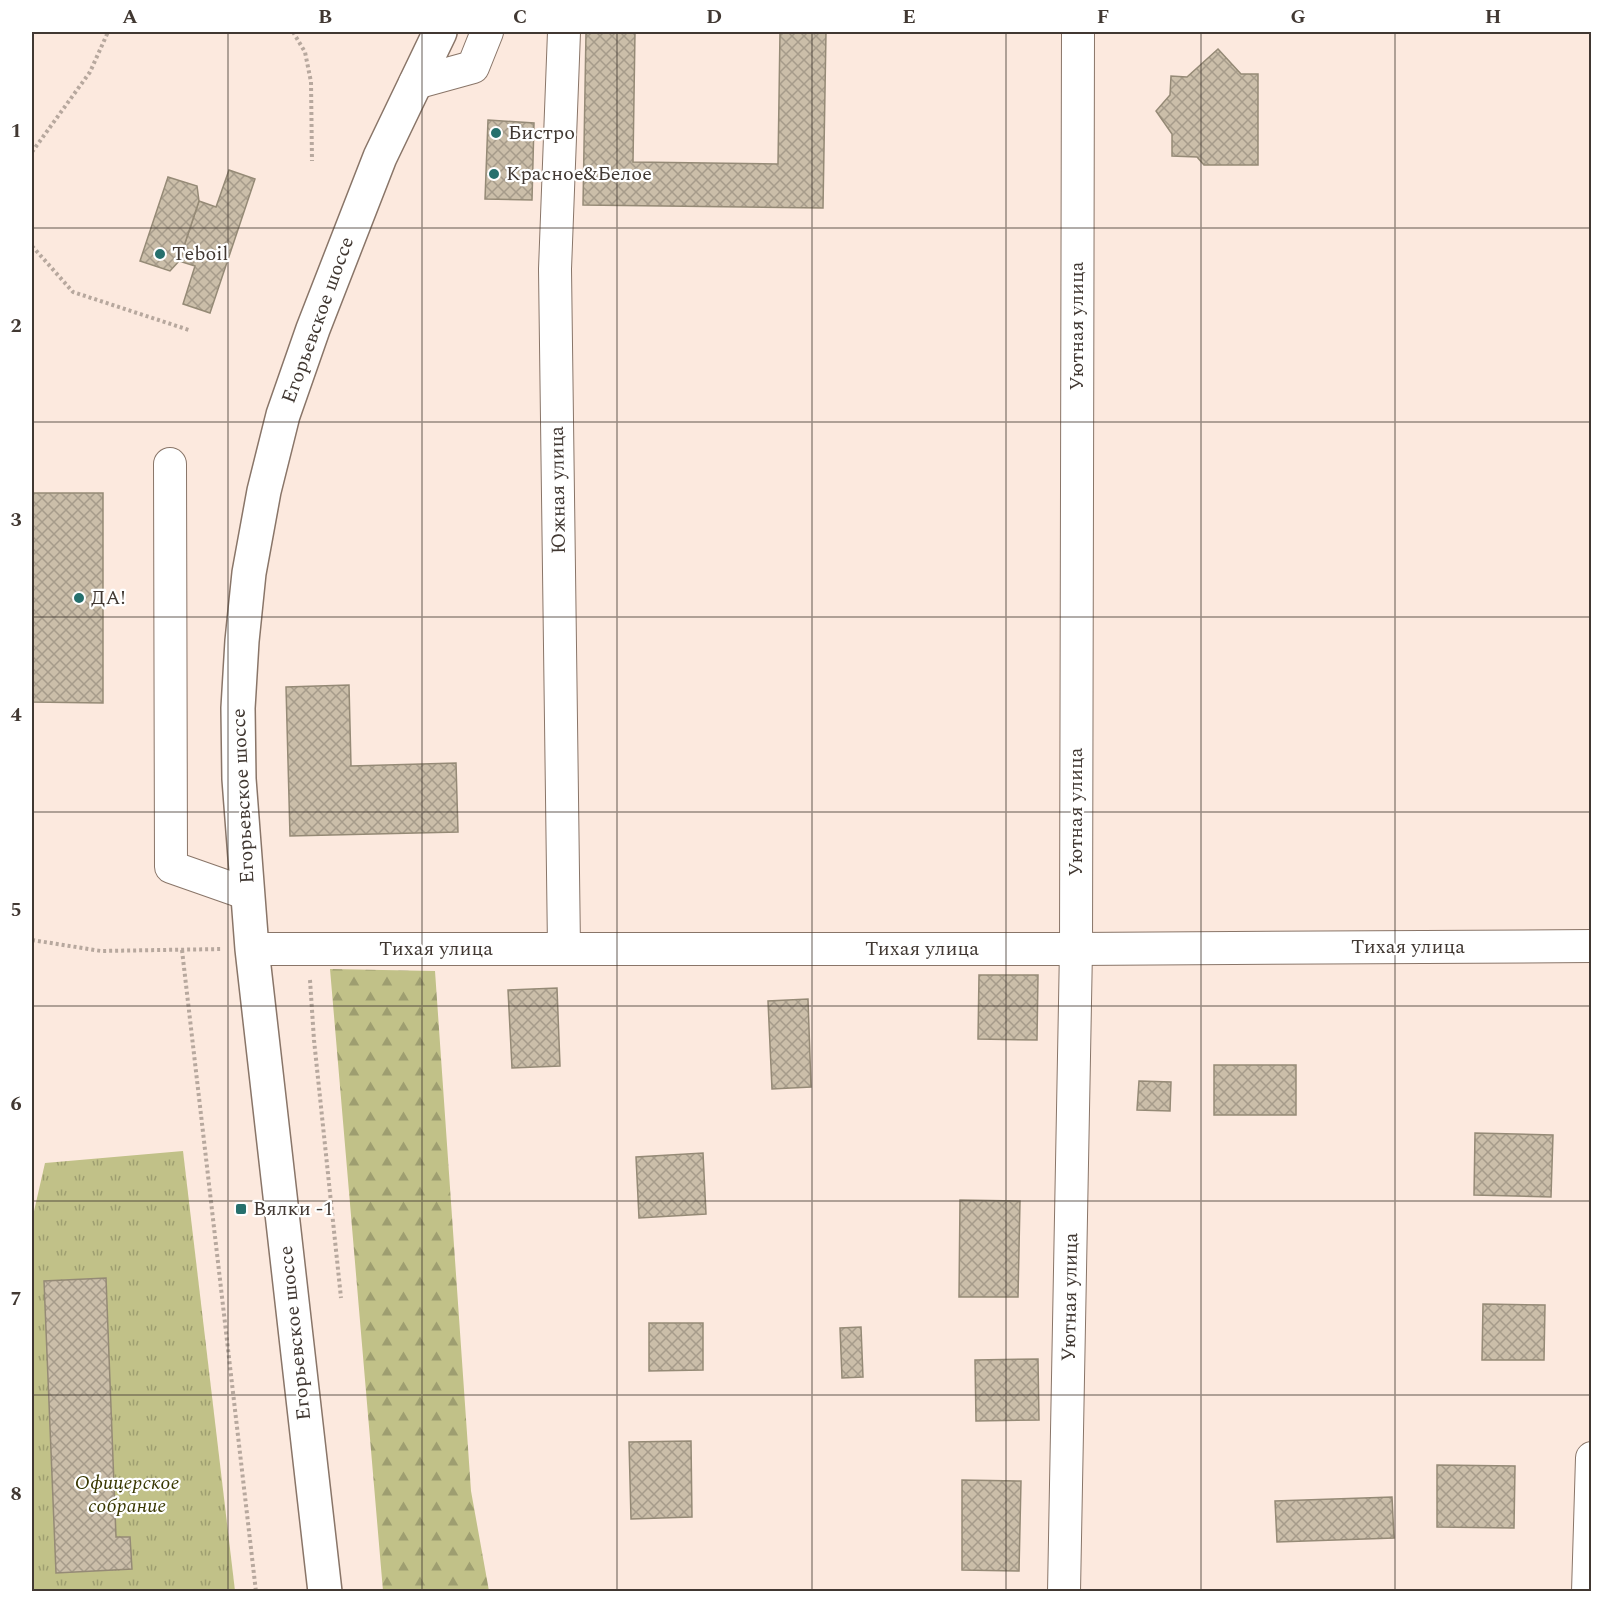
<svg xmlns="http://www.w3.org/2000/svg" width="1623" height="1623" viewBox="0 0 1623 1623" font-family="Spectral,serif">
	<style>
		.forest { fill: url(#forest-firs) }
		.park { fill: url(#park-tufts) }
		.building { fill: url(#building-cross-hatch); stroke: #958a76; stroke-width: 1.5 }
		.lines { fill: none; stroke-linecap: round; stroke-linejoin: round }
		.minor-casing { stroke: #897568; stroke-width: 34 }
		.major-casing { stroke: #897568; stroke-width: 36 }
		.path { stroke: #b7a89e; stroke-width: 4; stroke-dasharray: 3 3; stroke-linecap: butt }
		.minor { stroke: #fff; stroke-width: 32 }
		.major { stroke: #fff; stroke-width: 33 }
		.grid { fill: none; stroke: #413832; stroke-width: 1.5; stroke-opacity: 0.55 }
		.poi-dot { fill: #26706d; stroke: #fff; stroke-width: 2 }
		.labels { text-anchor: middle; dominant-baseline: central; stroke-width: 4.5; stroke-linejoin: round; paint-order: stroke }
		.poi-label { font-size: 20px; fill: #413832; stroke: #fff; text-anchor: start }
		.street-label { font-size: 20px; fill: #413832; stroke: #fff }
		.park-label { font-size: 20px; font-style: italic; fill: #393802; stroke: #fff }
		.neatline { fill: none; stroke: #413832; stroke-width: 2 }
		.grid-label { font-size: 20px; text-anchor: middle; font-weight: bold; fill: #413832 }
	</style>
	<defs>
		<pattern id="forest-firs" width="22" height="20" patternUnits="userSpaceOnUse" patternTransform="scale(1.5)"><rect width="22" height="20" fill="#c1c188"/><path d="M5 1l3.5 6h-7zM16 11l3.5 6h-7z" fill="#9e9e70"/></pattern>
		<pattern id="park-tufts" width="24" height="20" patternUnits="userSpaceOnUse" patternTransform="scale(1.5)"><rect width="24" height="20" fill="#c1c188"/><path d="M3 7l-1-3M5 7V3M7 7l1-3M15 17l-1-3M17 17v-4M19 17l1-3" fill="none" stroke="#9e9e70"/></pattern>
		<pattern id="building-cross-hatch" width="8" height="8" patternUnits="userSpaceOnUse" patternTransform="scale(1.5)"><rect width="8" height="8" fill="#cbbea9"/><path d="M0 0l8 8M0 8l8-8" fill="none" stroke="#a69b8a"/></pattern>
	</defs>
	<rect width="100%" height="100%" fill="#fce9de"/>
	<path class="forest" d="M330 969 435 971 471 1491 489 1591H383Z"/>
	<path class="park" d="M183 1151 235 1591 32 1592V1220L45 1163Z"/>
	<g class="building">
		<path d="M586 32H635L633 162 778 164 780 32H826L823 208 583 205Z"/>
		<path d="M1218 49 1241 74H1258V165H1204L1197 157 1172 156V134L1156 111 1170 95 1171 76 1187 77Z"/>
		<path d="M488 120 534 123 532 200 485 199Z"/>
		<path d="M229 170 255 179 210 313 183 304 195 266 179 261 199 201 216 207Z"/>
		<path d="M168 177 197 186 199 201 179 261 170 271 140 261Z"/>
		<path d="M32 493H103V703L32 702Z"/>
		<path d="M349 685 351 766 456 763 458 832 290 836 286 687Z"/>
		<path d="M979 975H1038L1037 1040 978 1039Z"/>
		<path d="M557 988 560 1066 512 1068 508 990Z"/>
		<path d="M808 999 811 1087 772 1089 768 1001Z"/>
		<rect x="1214" y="1065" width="82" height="50"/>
		<path d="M1139 1081 1171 1082 1170 1111 1137 1110Z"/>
		<path d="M1475 1133 1553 1135 1551 1197 1474 1195Z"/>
		<path d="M703 1153 706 1214 639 1218 636 1157Z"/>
		<path d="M960 1200 1020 1201 1018 1297H959Z"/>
		<path d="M106 1278 116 1537H130L132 1569 56 1573 44 1281Z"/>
		<path d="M1483 1304 1545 1305 1544 1360H1482Z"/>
		<path d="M649 1323H703V1370L649 1371Z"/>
		<path d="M861 1327 863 1377 842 1378 840 1328Z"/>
		<path d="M1038 1359 1039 1420 976 1421 975 1360Z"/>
		<path d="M691 1441 692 1517 631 1519 629 1442Z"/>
		<path d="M1437 1465 1515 1466 1514 1528 1437 1527Z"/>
		<path d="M962 1480 1021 1481 1019 1571 962 1570Z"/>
		<path d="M1392 1497 1394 1538 1277 1542 1275 1501Z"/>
	</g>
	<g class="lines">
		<defs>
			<g id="minor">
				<path d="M415 83 473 67 487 32"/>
				<path d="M170 464 171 867 248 894"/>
				<path d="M564 948 555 269 564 32"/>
				<path d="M252 949H1076L1592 946"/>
				<path d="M1064 1592 1076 949 1078 32"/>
				<path d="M1588 1592 1592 1458"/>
			</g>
			<path id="major" d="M325 1592 252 949 239 779 238 708 242 641 249 573 264 491 283 415 313 329 380 157 440 32"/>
		</defs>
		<use href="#minor" class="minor-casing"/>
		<use href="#major" class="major-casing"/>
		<g class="path">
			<path d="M293 32 305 52 311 82 312 161"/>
			<path d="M32 152 90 72 108 32"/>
			<path d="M32 246 73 292 189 330"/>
			<path d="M32 940 101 951 222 949"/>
			<path d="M182 950 256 1592"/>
			<path d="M310 980 314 1040 341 1298"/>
		</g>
		<use href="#minor" class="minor"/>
		<use href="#major" class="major"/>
	</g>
	<path class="grid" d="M228 32V1592M422 32V1592M617 32V1592M812 32V1592M1006 32V1592M1201 32V1592M1395 32V1592M32 228H1592M32 422H1592M32 617H1592M32 812H1592M32 1006H1592M32 1201H1592M32 1395H1592"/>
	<g class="poi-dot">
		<circle cx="496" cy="133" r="6"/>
		<circle cx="494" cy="174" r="6"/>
		<circle cx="160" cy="254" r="6"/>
		<circle cx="79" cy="598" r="6"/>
		<rect x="235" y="1203" width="12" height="12" rx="3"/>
	</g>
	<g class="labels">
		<g class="poi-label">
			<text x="508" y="133">Бистро</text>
			<text x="506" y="174">Красное&amp;Белое</text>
			<text x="172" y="254">Teboil</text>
			<text x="91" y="598">ДА!</text>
			<text x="253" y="1209">Вялки -1</text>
		</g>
		<g class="street-label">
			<text transform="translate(318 320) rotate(-70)">Егорьевское шоссе</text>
			<text transform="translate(1077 326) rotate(-90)">Уютная улица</text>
			<text transform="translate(558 490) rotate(-91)">Южная улица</text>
			<text transform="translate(243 796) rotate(-93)">Егорьевское шоссе</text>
			<text transform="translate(1076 812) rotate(-90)">Уютная улица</text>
			<text x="1408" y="947">Тихая улица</text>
			<text x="436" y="949">Тихая улица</text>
			<text x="922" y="949">Тихая улица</text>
			<text transform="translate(1070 1297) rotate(-89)">Уютная улица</text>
			<text transform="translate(295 1333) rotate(-96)">Егорьевское шоссе</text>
		</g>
		<g class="park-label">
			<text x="127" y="1483">Офицерское<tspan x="127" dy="23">собрание</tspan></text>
		</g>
	</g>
	<rect width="1623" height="1623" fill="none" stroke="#ffffff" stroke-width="66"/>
	<rect x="33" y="33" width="1557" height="1557" class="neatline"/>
	<g class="grid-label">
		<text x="130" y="23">A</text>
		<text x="325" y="23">B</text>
		<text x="520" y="23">C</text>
		<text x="714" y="23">D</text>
		<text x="909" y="23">E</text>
		<text x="1103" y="23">F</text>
		<text x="1298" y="23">G</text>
		<text x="1493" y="23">H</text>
		<text x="16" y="137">1</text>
		<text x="16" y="332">2</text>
		<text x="16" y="526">3</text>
		<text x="16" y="721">4</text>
		<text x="16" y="916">5</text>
		<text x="16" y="1110">6</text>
		<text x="16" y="1305">7</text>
		<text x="16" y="1500">8</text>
	</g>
</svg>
